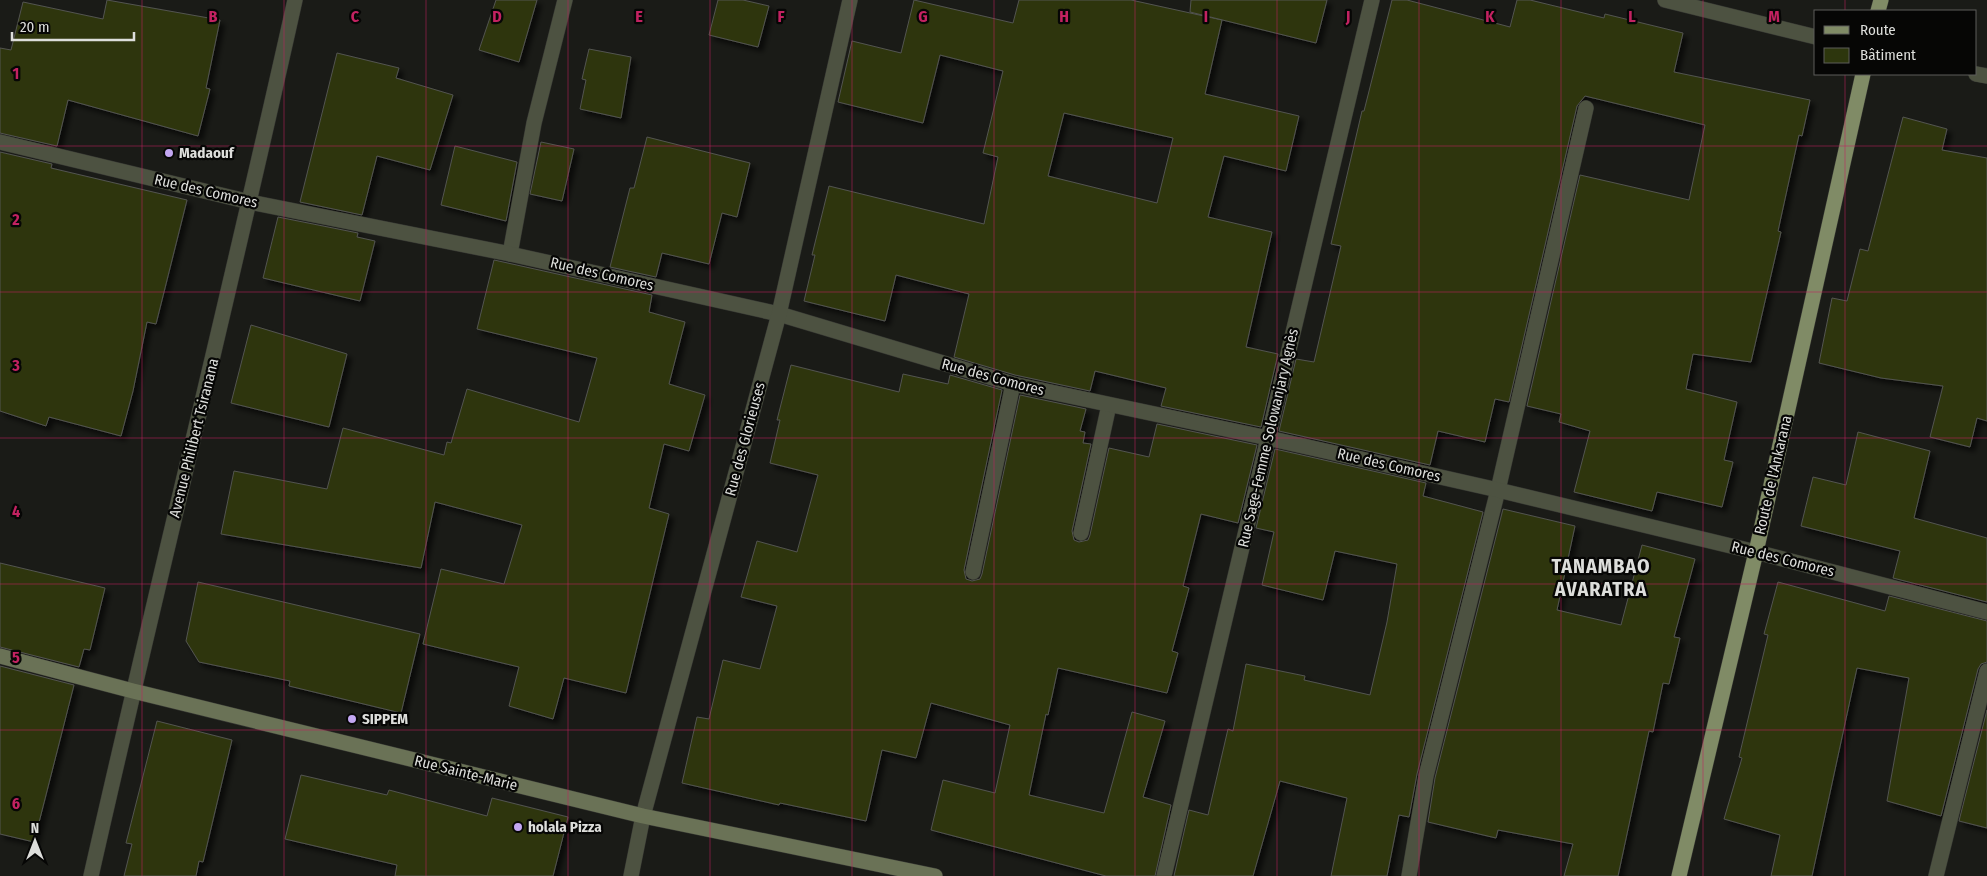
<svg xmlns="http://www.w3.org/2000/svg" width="1987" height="876" viewBox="0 0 1987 876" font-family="'Fira Sans Condensed',sans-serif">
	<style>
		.building { fill: #2d360d; stroke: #535450; fill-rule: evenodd; filter: url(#shadow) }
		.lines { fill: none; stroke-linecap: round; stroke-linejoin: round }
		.lane-casing { stroke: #353632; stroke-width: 16 }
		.street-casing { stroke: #353632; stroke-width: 16 }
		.secondary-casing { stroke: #353632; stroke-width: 16 }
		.primary-casing { stroke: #353632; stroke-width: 16 }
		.lane { stroke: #4d5241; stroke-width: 15 }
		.street { stroke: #4d5241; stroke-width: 15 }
		.secondary { stroke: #6a7256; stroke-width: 15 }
		.primary { stroke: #808b66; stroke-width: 15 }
		.grid { fill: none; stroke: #c32261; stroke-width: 1; stroke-opacity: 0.55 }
		.poi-dot { fill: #c3a7f2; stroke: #060605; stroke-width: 2 }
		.labels { text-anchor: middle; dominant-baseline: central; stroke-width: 4.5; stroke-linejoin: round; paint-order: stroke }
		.poi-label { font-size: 15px; font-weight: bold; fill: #dddedb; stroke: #060605; text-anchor: start }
		.street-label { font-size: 15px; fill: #dddedb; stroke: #060605 }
		.district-label { font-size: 20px; font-weight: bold; letter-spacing: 1px; fill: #dddedb; stroke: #060605 }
		.grid-label { font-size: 16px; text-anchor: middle; font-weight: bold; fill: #c32261; stroke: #060605; stroke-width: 4.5; stroke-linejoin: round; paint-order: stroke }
	</style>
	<defs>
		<filter id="shadow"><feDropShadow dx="4.5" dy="4.5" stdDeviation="2.5" flood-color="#0009"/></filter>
	</defs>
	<rect width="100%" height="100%" fill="#1a1b17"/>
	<g class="building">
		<path d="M107 0 220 20 206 88 210 89 198 136 68 100 57 146 0 133V48L11 50 23 2 103 19Z"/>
		<path d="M496 0H537L519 62 479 50Z"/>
		<path d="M718 0H743L769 6 758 47 709 35Z"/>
		<path d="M914 0 1013 23 1019 0H1131L1222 20 1205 94 1299 116 1286 171 1224 156 1208 217 1272 232 1246 347 1278 354 1261 427 1161 406 1166 388 1095 371 1090 391 1015 375 954 357 969 294 896 275 885 321 804 301 815 255H812L829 186 984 224 998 157 983 153 1003 71 940 55 923 123 838 102 852 41 901 53ZM1064 113 1173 138 1157 203 1048 176Z"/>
		<path d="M1191 0H1327L1316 43 1190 12Z"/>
		<path d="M1392 0H1407L1510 27 1517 0H1530L1604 18 1605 14 1683 33 1674 72 1810 100 1802 136 1799 135 1778 231 1781 232 1751 362 1693 354 1686 389 1737 402 1724 460 1733 462 1722 507 1657 492 1652 511 1574 492 1590 431 1559 422 1561 414 1527 406 1580 175 1689 200 1705 125 1585 96 1577 106 1509 402 1495 399 1485 442 1438 431 1430 465 1279 431 1296 359 1314 362 1341 246 1331 244 1362 111H1364Z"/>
		<path d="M589 49 631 57 621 118 580 109 586 80 582 79Z"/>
		<path d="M337 53 399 68 396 78 453 95 430 170 377 156 362 215 300 202Z"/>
		<path d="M1903 117 1947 129 1942 150 1987 158V421L1977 418 1970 447 1930 437 1943 386 1881 378 1819 363 1832 298 1847 301 1860 249 1868 251Z"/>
		<path d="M647 137 750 163 737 217 722 213 709 264 662 253 656 277 610 267 630 188H634Z"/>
		<path d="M541 142 574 149 562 201 530 194Z"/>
		<path d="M455 146 517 162 506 221 441 205Z"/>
		<path d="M0 152 52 164 51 168 187 200 156 324 147 322 133 391 121 436 49 417 46 426 0 411Z"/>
		<path d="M278 217 358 233 357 237 375 241 360 301 263 278Z"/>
		<path d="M494 260 652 295 649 312 685 322 669 384 705 395 689 451 664 444 649 508 669 514 626 693 564 678 553 719 509 706 519 667 423 644 441 569 504 584 522 525 435 502 421 568 221 534 234 471 327 489 343 428 444 455 447 442 451 443 467 389 579 422 597 358 477 329Z"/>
		<path d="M251 325 347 354 329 427 231 403Z"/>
		<path d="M791 365 899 392 903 374 948 384 950 375 1002 390 964 570 966 579 972 581 980 579 982 574 1020 395 1086 409 1080 431 1085 432 1083 443 1091 444 1072 531 1074 540 1079 542 1088 540 1090 535 1109 448 1149 457 1157 424 1257 445 1238 523 1201 514 1183 586 1189 588 1172 651 1178 653 1167 693 1058 668 1048 715 1046 714 1029 795 1104 813 1132 712 1165 721 1143 797 1171 805 1155 876H1106L931 830 943 780 995 793 1010 725 931 703 916 758 882 750 866 821 780 803 779 805 682 783 697 717 709 719 723 660 760 669 777 606 741 597 757 541 797 552 818 475 770 463 780 420H777Z"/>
		<path d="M1858 432 1930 451 1914 518 1987 538V602L1893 578 1900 551 1801 526 1813 477 1846 485Z"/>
		<path d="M1275 449 1426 483 1423 496 1483 512 1417 774 1409 817 1399 815 1387 876H1331L1347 798 1280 781 1253 876H1174L1189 810 1208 815 1228 729 1233 731 1246 664 1305 676 1304 680 1370 695 1387 622 1397 564 1335 551 1323 600 1262 585 1274 532 1256 528Z"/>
		<path d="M1503 509 1575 526 1557 610 1621 625 1642 545 1695 559 1674 637 1680 638 1669 684 1663 683 1653 732 1649 731 1618 876H1564L1573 844 1498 830 1496 838 1428 822 1435 778Z"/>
		<path d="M0 563 105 588 90 650 84 649 79 667 0 647Z"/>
		<path d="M198 582 420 634 401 713 289 686 290 681 199 662 186 641Z"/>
		<path d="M1778 582 1885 611 1889 596 1987 621V662L1981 664 1978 669 1941 816 1887 801 1909 678 1857 668 1812 876H1771L1780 835 1724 819 1742 758 1739 757 1768 635 1764 634Z"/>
		<path d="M0 666 74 685 34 842 0 834Z"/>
		<path d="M1987 710V828L1959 821Z"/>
		<path d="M157 721 232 740 203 862 199 861 196 876H124L132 844 126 843Z"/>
		<path d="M301 775 387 795 389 790 487 816 492 798 568 817 553 876H395L397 865 285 839Z"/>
	</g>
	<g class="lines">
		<defs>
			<g id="lane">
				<path d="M510 254 534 123 565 0"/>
				<path d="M1081 533 1109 405"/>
				<path d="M973 572 1013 384"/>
				<path d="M1409 876 1426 776 1498 490 1586 108"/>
				<path d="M1936 876 1987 671"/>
			</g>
			<g id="street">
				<path d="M1665 0 1816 37"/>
				<path d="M1976 74 1987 76"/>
				<path d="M0 142 250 202 510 254 779 314 1013 384 1268 438 1498 490 1756 552 1987 612"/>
				<path d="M91 876C157 584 230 293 295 0"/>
				<path d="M631 876 643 816 779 314 850 0"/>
				<path d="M1164 876 1372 0"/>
			</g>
			<path id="secondary" d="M0 656 133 691 643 816 935 876"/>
			<g id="primary">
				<path d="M1878 11 1881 0"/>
				<path d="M1679 876 1756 552 1863 74"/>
			</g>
		</defs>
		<use href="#lane" class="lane-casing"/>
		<use href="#street" class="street-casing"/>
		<use href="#secondary" class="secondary-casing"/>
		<use href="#primary" class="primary-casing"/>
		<use href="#lane" class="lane"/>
		<use href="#street" class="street"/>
		<use href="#secondary" class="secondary"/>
		<use href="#primary" class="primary"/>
	</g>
	<path class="grid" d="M142 0V876M284 0V876M426 0V876M568 0V876M710 0V876M852 0V876M994 0V876M1135 0V876M1277 0V876M1419 0V876M1561 0V876M1703 0V876M1845 0V11M1845 74V876M0 146H1987M0 292H1987M0 438H1987M0 584H1987M0 730H1987"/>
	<g class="poi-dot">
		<circle cx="169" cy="153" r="5"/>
		<circle cx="352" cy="719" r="5"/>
		<circle cx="518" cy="827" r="5"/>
	</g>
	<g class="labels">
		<g class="poi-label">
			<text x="179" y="153">Madaouf</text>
			<text x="362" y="719">SIPPEM</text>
			<text x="528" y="827">holala Pizza</text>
		</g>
		<g class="street-label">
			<text transform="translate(206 191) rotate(13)">Rue des Comores</text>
			<text transform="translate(602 274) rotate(13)">Rue des Comores</text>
			<text transform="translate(993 377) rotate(15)">Rue des Comores</text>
			<text transform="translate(194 438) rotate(-76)">Avenue Philibert Tsiranana</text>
			<text transform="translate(1268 438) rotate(-77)">Rue Sage-Femme Solowanjary Agnès</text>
			<text transform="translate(745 439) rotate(-75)">Rue des Glorieuses</text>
			<text transform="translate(1389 465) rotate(13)">Rue des Comores</text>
			<text transform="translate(1773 475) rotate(-77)">Route de l'Ankarana</text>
			<text transform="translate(1783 559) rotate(14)">Rue des Comores</text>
			<text transform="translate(466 773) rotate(14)">Rue Sainte-Marie</text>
		</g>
		<g class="district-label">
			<text x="1601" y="566">TANAMBAO<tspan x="1601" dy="23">AVARATRA</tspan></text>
		</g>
	</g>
	<g class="grid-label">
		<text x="213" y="22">B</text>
		<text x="355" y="22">C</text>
		<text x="497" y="22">D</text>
		<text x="639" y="22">E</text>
		<text x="781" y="22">F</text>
		<text x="923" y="22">G</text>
		<text x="1064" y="22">H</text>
		<text x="1206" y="22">I</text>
		<text x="1348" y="22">J</text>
		<text x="1490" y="22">K</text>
		<text x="1632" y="22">L</text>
		<text x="1774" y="22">M</text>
		<text x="16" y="79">1</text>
		<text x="16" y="225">2</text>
		<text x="16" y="371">3</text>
		<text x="16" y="517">4</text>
		<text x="16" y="663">5</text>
		<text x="16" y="809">6</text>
	</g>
	<rect x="1814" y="10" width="162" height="65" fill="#060605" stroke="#5c5c5b"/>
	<rect x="1824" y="26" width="25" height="8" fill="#808b66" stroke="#5c5c5b"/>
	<text x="1860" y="35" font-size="15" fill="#dddedb">Route</text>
	<rect x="1824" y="48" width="25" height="15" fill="#2d360d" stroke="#5c5c5b"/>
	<text x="1860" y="60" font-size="15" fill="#dddedb">Bâtiment</text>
	<g transform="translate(35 841)" stroke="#060605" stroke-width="4" paint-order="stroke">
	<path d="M0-4L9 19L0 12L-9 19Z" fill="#dddedb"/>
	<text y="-8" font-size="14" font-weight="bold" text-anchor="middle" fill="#dddedb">N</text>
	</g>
	<path d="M12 32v8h122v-8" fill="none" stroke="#dddedb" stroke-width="2.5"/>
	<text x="20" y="32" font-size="15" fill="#dddedb" stroke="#060605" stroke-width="4" paint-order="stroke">20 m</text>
</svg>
